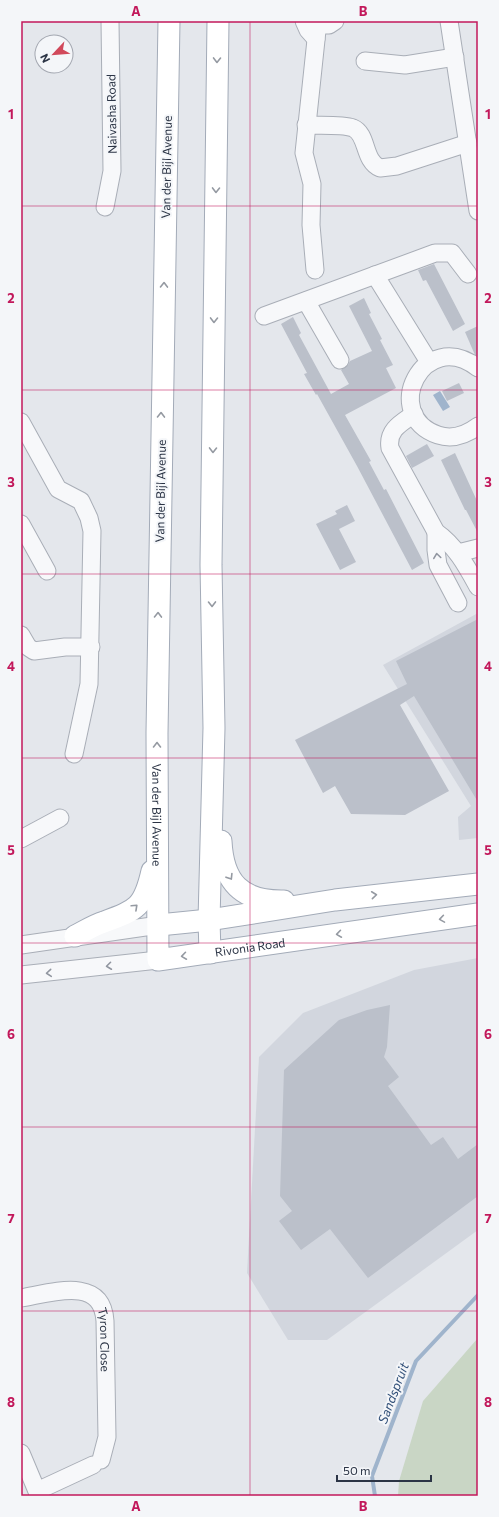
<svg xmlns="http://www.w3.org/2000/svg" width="499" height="1517" viewBox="0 0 499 1517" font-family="Commissioner,sans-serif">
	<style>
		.built { fill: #d2d6de }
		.green { fill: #c9d6c5 }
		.water { fill: #9fb4cc }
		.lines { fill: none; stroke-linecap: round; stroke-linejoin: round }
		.stream { stroke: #9fb4cc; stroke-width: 4 }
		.building { fill: #bbc0ca }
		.minor-casing { stroke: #a9aeb7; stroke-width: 19 }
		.major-casing { stroke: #a3abb8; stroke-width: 23 }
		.minor { stroke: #f7f8fa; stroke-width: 17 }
		.major { stroke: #fff; stroke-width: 21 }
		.oneway { stroke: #959aa2 }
		.oneway2 { stroke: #9196a0 }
		.grid { fill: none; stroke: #c2185b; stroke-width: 1; stroke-opacity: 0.55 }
		.labels { text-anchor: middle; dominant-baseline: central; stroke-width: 4; stroke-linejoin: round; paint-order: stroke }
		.street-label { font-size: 12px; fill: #2b3445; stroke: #f4f6f9 }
		.water-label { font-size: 13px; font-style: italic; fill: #34527a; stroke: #f4f6f9 }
		.neatline { fill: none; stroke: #c2185b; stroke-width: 1.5 }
		.grid-label { font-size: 13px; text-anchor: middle; font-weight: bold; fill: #c2185b }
	</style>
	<rect width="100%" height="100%" fill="#e4e7ec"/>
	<g class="built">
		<path d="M478 613V838L459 840 458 817 471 806 383 665Z"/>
		<path d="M478 958V1230L327 1340H288L247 1273 259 1057 303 1013 414 970Z"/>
	</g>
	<path class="green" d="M478 1338V1496H398L399 1481 423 1401Z"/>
	<path class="water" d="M440 391 450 407 443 411 433 395Z"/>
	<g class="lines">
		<path class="stream" d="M375 1496 372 1476 416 1361 478 1295"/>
	</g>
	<g class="building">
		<path d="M434 264 465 324 453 331 426 280 423 281 418 270Z"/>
		<path d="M364 298 371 313 369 314 382 339 380 340 393 365 386 368 396 388 345 415 371 461 369 462 384 490 386 489 424 563 412 570 357 466 317 394 316 395 304 374 307 373 281 324 293 317 301 333 299 335 331 394 349 384 341 370 348 365 350 361 372 351 349 306Z"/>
		<path d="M478 326V357L475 355 465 332Z"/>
		<path d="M459 383 464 393 447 401 442 391Z"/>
		<path d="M427 444 434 456 412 468 406 456Z"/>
		<path d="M455 453 478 503V533L466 510H465L441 460Z"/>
		<path d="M347 505 355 521 339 529 356 562 340 570 316 524 337 514 335 511Z"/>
		<path d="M478 619V802L414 696 400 705 449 791 405 815 351 814 335 786 323 793 295 740 407 684 396 661Z"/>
		<path d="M390 1005 387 1047 384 1057 399 1077 388 1086 431 1145 443 1137 458 1159 478 1144V1196L368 1278 330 1229 301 1250 279 1221 292 1211 280 1196 284 1070 339 1020 367 1010Z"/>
	</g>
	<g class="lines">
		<defs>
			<g id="minor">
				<path d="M304 21 308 30 316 39"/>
				<path d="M449 21 478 211"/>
				<path d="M318 25H329L335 21"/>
				<path d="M365 61 405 65 455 57"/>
				<path d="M306 125C319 126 341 124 353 128 368 134 363 161 380 168L397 166 468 143"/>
				<path d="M105 207 112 171 110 21"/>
				<path d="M315 270 311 225 312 184 304 153 318 21"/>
				<path d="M375 275 429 362"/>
				<path d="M306 301 340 360"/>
				<path d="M264 316 435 253H452L468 274"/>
				<path d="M478 368C423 326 380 415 438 435 453 440 466 435 478 426"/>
				<path d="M414 414C401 423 387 430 390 448L436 532C456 546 467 567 478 587"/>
				<path d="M21 422 58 489 81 501 89 518 92 531 89 684 74 754"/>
				<path d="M21 524 47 571"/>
				<path d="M436 532V550L438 565 458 603"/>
				<path d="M458 553 478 548"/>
				<path d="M21 635 28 647 34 651 65 647H91"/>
				<path d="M21 839 60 818"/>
				<path d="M21 945 159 925"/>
				<path d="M21 975 158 960"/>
				<path id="s1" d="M21 1298C51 1293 102 1275 105 1321L107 1437 101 1460"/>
				<path d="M21 1453 39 1496"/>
				<path d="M37 1491 93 1465"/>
			</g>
			<g id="major">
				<path id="s2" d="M169 21 157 733 158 960 478 914"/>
				<path d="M221 841C223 882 241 902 284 901"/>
				<path d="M159 925 209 920 335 900 478 884"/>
				<path d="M75 936C85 931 94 925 104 922 137 910 144 907 152 871"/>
				<path d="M210 953 209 920 214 728 211 565 218 21"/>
			</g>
		</defs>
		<use href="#minor" class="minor-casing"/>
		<use href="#major" class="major-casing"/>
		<use href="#minor" class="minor"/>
		<use href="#major" class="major"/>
	</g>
	<defs><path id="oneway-chevron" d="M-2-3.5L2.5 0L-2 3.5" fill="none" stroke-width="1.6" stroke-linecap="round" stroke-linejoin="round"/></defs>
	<g class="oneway">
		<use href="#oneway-chevron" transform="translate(217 60) rotate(91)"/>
		<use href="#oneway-chevron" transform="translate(216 190) rotate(91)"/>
		<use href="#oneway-chevron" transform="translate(164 285) rotate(-89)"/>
		<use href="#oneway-chevron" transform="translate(214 320) rotate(91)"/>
		<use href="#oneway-chevron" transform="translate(161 415) rotate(-89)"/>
		<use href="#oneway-chevron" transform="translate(213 450) rotate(91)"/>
		<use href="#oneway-chevron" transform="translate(212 604) rotate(89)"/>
		<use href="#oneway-chevron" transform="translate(158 615) rotate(-89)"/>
		<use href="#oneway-chevron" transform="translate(157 745) rotate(-90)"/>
		<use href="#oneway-chevron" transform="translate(230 877) rotate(58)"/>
		<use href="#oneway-chevron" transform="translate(374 895) rotate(-6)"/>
		<use href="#oneway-chevron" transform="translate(135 907) rotate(-43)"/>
		<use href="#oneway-chevron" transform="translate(442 919) rotate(171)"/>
		<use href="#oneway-chevron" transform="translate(339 934) rotate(172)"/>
		<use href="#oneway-chevron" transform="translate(184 956) rotate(172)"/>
	</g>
	<g class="oneway2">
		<use href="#oneway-chevron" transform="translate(437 556) rotate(-98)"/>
		<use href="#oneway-chevron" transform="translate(109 966) rotate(173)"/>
		<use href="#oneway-chevron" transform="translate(49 973) rotate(175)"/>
	</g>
	<path class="grid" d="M250 21V1496M21 206H478M21 390H478M21 574H478M21 758H478M21 943H478M21 1127H478M21 1311H478"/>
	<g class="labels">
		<g class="street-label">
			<text transform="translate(111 114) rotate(-91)">Naivasha Road</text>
			<text transform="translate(166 167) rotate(-89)">Van der Bijl Avenue</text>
			<text transform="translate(160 491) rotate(-89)">Van der Bijl Avenue</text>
			<text stroke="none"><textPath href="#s2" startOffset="794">Van der Bijl Avenue</textPath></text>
			<text stroke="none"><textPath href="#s2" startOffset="1032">Rivonia Road</textPath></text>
			<text stroke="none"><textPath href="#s1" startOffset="121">Tyron Close</textPath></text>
		</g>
		<g class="water-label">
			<text transform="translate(393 1393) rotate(-69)">Sandspruit</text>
		</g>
	</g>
	<rect width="499" height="1517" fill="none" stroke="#f4f6f9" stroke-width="44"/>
	<g transform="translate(54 54) rotate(244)"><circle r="19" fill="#f4f6f9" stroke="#a4a8b1"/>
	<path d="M0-3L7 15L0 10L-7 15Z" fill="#d1495b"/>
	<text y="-6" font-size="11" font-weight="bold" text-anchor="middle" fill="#2b3445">N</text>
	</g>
	<path d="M337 1475v6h94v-6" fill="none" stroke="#2b3445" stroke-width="2"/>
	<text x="343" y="1475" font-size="12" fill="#2b3445" stroke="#f4f6f9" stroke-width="3" paint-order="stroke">50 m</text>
	<rect x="22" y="22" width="455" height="1473" class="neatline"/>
	<g class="grid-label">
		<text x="136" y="16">A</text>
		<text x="363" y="16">B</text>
		<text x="11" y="119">1</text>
		<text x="488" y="119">1</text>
		<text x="11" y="303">2</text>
		<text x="488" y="303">2</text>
		<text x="11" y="487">3</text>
		<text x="488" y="487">3</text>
		<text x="11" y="671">4</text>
		<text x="488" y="671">4</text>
		<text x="11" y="855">5</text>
		<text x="488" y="855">5</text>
		<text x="11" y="1039">6</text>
		<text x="488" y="1039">6</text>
		<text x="11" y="1223">7</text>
		<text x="488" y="1223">7</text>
		<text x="11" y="1407">8</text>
		<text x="488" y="1407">8</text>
		<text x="136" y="1511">A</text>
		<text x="363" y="1511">B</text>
	</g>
</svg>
